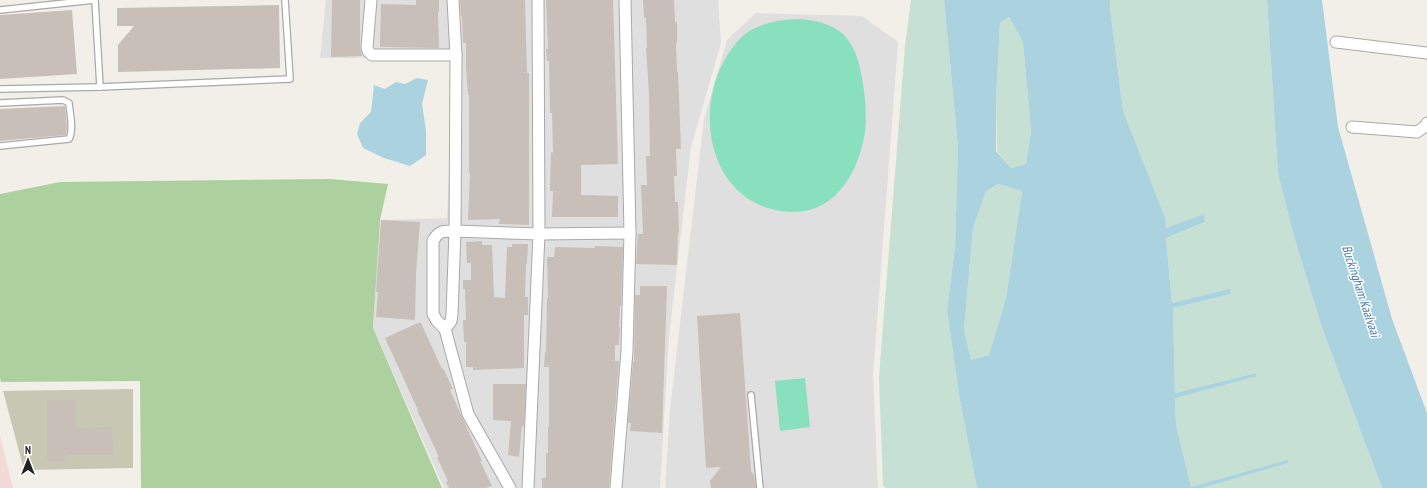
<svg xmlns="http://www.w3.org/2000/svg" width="1427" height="488" viewBox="0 0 1427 488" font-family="'PT Sans Narrow',sans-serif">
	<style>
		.residential { fill: #e0dfdf }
		.commercial { fill: #f2dad9 }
		.construction { fill: #c7c7b4 }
		.forest { fill: #add19e }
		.wetland { fill: #c6e0d4 }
		.pitch { fill: #88e0be }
		.water { fill: #aad3df; fill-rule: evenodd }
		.building { fill: #c7bfb8 }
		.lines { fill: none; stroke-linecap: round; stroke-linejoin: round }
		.lane-casing { stroke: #a9a9a9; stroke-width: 8 }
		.street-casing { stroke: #a9a9a9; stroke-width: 13 }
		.lane { stroke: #fff; stroke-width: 5.5 }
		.street { stroke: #fff; stroke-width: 11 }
		.labels { text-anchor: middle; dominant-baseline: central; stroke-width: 3; stroke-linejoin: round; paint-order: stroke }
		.water-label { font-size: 13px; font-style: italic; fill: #4a7aab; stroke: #fff }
	</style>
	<rect width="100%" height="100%" fill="#f2efe9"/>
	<g class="residential">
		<path d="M326 0H718L721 43 691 147 669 337 660 488H444L373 328 380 220 447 218 454 58H320Z"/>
		<path d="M756 13 862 16 898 42 873 375 878 488H665L670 409 704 119 727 40Z"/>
	</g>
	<path class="commercial" d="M0 435 13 488H0Z"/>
	<path class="construction" d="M133 389V468L24 470 3 391Z"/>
	<path class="forest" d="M330 179 388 184 380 220 373 328 442 488H141L140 381 1 382 0 378V194L60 182Z"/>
	<g class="wetland">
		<path d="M911 0H944L958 147 955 247 947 310 959 395 977 488H885L883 485 879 377 905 46Z"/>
		<path d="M1110 0H1267L1278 174 1295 240 1322 328 1382 488H1202L1288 463 1287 461 1191 488 1176 425 1175 397 1257 375 1256 373 1175 393 1173 308 1231 294 1230 290 1172 303 1166 238 1205 222 1204 214 1166 229 1165 217 1123 111 1110 8Z"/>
		<path d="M1009 17 1023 42 1031 131 1026 164 1011 168 997 151 996 100 1000 23Z"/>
		<path d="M998 184 1022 191 1006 298 989 355 971 360 964 330 973 228 986 191Z"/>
	</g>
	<g class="pitch">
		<path d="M798 19C814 20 830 23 843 34 855 46 859 62 862 78 865 95 867 114 865 132 859 171 836 214 790 212 714 208 692 120 724 61 731 49 739 37 751 30 766 22 781 20 798 19Z"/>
		<path d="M805 378 810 427 780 431 775 381Z"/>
	</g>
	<g class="water">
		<path d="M944 0H1110V8L1123 111 1165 217 1166 228 1204 214 1205 222 1166 238 1172 303 1230 289 1231 294 1173 308 1175 393 1256 373 1257 376 1175 398 1176 425 1191 487 1288 460V463L1202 488H977L959 395 947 310 955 247 958 147ZM1009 17 1023 42 1031 131 1026 164 1011 168 996 151V100L1000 23ZM998 184 1022 191 1006 298 989 355 971 360 964 330 973 228 986 191Z"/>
		<path d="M1267 0H1322L1338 127 1392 319 1427 413V488H1382L1322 328 1295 240 1278 174Z"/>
		<path d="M417 78 428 80 422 104 426 130V155L410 166 384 158 363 148 357 134 360 123 371 112 374 85 385 89 396 82 405 84Z"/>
	</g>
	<g class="building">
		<path d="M332 0H360V47L362 56 331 57Z"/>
		<path d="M416 0H439V12H438L439 48 380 47 381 4 416 5Z"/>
		<path d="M460 0H525L527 73H529V225L499 224 500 219 468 220 470 173H469V95H468L466 68V43H463L462 16H461Z"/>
		<path d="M546 0H613L618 164 581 165V195L618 196V217H552L553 191H550L551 152 553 153 552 113H550L549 61H547L546 49H548Z"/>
		<path d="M643 0H674L675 22H677V43H676L677 72H678L681 149H676L677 176H674L675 202H678L679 233H678L677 265 636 264 638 234H643L641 185H647L646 156H650L649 94 646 48H647L646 18H644Z"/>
		<path d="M279 5 280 68 118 72V45L134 26H117V8Z"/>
		<path d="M72 10 77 74 0 79V15Z"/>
		<path d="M65 106 67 127 66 135 0 141V109Z"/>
		<path d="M381 220 420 222 416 274 415 320 376 317 378 292H376Z"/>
		<path d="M482 241V245H492L494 297 505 298 507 247H512V244H528L527 264H526L525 297H528V315H524V368L473 370V367H466V342H464L463 320H466L465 289H463V280H471V263H467L466 242Z"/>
		<path d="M595 246 623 247 621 306H620L619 327H620L619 345H615V361H619L609 488H542V478H546V453H548V427H549V367H544L545 352H546L547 298H548L547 257H554L555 247 595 248Z"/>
		<path d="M640 286H667L662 433 630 431 631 423H628L633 362H634L635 295H640Z"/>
		<path d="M740 313 751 471 754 475 756 488H711L710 481 721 467 706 468 697 316Z"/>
		<path d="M418 323H421L442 369 443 368 453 389 450 390 462 417 482 461H480L492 486 486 488H449L446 482 448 481 437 457H439L417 410H418L385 338Z"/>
		<path d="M493 384H526L524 426H522L519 457 508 455 511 421 493 420Z"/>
		<path d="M47 400H76V428L112 427 113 455H67V461H47Z"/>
	</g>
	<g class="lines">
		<defs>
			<g id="lane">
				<path d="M95 0 100 87 290 79 285 0"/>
				<path d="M0 10 94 0"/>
				<path d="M0 89 100 87"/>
				<path d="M0 103 63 100 69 103C70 114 74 130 69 139L0 146"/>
				<path d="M751 395 760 488"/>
			</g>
			<g id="street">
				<path d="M371 0 367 47 368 51 372 55H456L453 0"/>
				<path d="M538 0 539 234 630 233"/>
				<path d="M1336 42 1427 53"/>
				<path d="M456 55 455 231 452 314 451 321 445 329 437 321 433 314V241C439 230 443 231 455 231L539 234 528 488"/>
				<path d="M1352 127 1417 132 1427 125V123"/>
				<path d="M445 329 468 414 510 488"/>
				<path d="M616 488 627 351 630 233 625 0"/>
			</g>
		</defs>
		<use href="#lane" class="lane-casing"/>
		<use href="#street" class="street-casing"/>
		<use href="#lane" class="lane"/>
		<use href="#street" class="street"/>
	</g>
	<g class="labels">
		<g class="water-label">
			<text transform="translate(1361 291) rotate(72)">Buckingham Kaalvaai</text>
		</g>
	</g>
	<g transform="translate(28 460)" stroke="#ffffff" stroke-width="3" paint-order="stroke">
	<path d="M0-3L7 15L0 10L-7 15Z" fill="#222222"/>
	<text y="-6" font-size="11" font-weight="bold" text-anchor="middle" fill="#222222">N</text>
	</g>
</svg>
